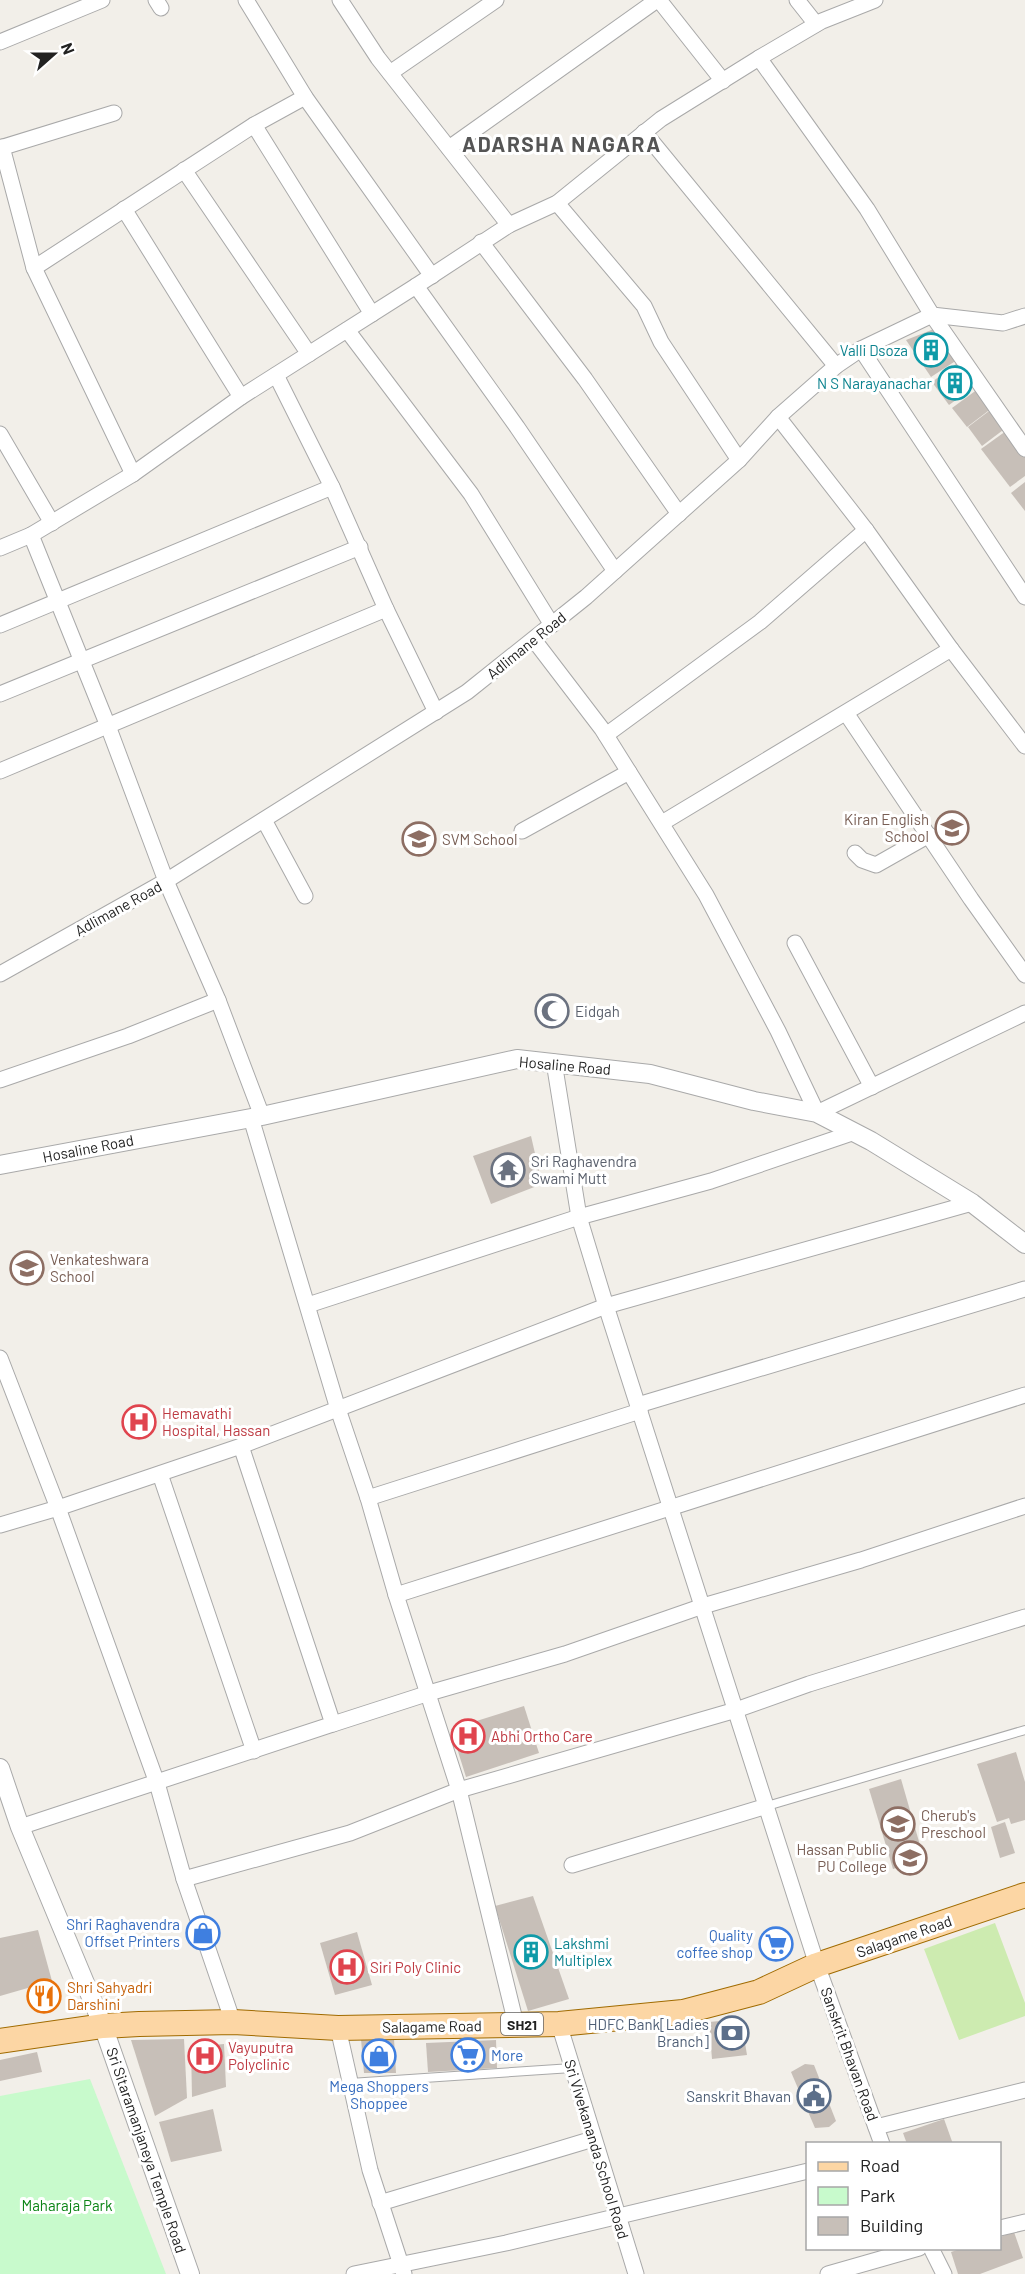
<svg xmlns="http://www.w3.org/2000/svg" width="1025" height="2274" viewBox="0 0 1025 2274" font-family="Barlow,sans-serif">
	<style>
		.grass { fill: #cdebb0 }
		.park { fill: #c8facc }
		.building { fill: #c7bfb8 }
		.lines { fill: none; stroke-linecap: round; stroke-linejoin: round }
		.service-casing { stroke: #a9a9a9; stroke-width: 10 }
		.minor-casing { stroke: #a9a9a9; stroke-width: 17 }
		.tertiary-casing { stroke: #a9a9a9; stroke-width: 20 }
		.primary-casing { stroke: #a06b00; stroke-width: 26 }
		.service { stroke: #fff; stroke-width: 8 }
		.minor { stroke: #fff; stroke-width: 15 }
		.tertiary { stroke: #fff; stroke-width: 18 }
		.primary { stroke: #fcd6a4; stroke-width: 24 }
		.labels { text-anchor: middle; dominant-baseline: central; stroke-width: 6; stroke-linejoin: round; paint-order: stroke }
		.shield { fill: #fff; stroke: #646464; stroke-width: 1.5 }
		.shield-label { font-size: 14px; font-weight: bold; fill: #222 }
		.culture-label { font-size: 15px; fill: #0d838f; stroke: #fff; text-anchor: end }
		.street-label { font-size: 15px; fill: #222; stroke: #fff }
		.education-label { font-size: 15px; fill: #785e54; stroke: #fff; text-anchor: start }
		.worship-label { font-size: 15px; fill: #5b616d; stroke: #fff; text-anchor: start }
		.health-label { font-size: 15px; fill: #be3a42; stroke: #fff; text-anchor: start }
		.shop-label { font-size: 15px; fill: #366cbe; stroke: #fff; text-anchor: end }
		.food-label { font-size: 15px; fill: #c56008; stroke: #fff; text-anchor: start }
		.service-label { font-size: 15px; fill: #4e5e75; stroke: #fff; text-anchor: end }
		.park-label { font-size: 15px; fill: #0c8416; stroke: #fff }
		.district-label { font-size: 21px; font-weight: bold; letter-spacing: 1.5px; fill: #555; stroke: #fff }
	</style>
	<rect width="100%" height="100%" fill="#f2efe9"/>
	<path class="grass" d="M995 1923 1025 2003V2016L959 2040 924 1949Z"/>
	<path class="park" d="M90 2079 166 2274H0V2096Z"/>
	<g class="building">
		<path d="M934 329 957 360 931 377 906 340Z"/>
		<path d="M960 361 978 384 949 405 932 382Z"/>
		<path d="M978 389 992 408 967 427 952 408Z"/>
		<path d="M993 408 1007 427 982 446 968 427Z"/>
		<path d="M1006 431 1025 455V476L1010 487 981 449Z"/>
		<path d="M1025 482V511L1011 493Z"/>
		<path d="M531 1136 542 1184 491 1204 473 1156Z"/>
		<path d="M524 1706 539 1753 466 1777 451 1729Z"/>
		<path d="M1016 1752 1025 1782V1820L1011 1824 1009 1818 997 1822 977 1764Z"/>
		<path d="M901 1779 924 1859 893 1869 869 1789Z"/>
		<path d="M1005 1822 1015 1853 1000 1858 991 1827Z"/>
		<path d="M533 1896 569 1999 528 2011 495 1906Z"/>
		<path d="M38 1930 52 1981 0 1996V1938Z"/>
		<path d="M357 1932 372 1985 335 1995 320 1943Z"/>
		<path d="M741 2019 747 2055 712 2059 709 2022Z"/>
		<path d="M184 2039 187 2098 155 2116 131 2040Z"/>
		<path d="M361 2039H394L396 2073H364Z"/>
		<path d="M496 2040 497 2068 428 2072 426 2043Z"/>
		<path d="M224 2044 226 2087 192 2097 191 2047Z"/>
		<path d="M37 2052 42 2072 0 2081V2060Z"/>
		<path d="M805 2064 814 2065 836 2121 829 2127 815 2128 791 2072Z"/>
		<path d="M213 2109 222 2151 171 2162 159 2122Z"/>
		<path d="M944 2119 953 2144H907L903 2133Z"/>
		<path d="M1014 2232 1023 2258 980 2274H958L951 2252 963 2248H1000V2237Z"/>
	</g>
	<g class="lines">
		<defs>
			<g id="service">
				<path d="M767 1806 1025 1730"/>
				<path d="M350 2083 572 2068"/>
			</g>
			<g id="minor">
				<path d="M156 0 161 8"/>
				<path d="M246 0 305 97 432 276"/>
				<path d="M340 0 378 58 509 225"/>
				<path d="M659 0 723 81"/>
				<path d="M797 0 816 24"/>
				<path d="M0 42 102 0"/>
				<path d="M759 58 822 21 875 0"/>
				<path d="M390 73 496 0"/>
				<path d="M254 125 372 314"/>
				<path d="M644 132 836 366"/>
				<path d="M2 147 34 268 133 474"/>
				<path d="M0 148 114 113"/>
				<path d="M449 148 657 0"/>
				<path d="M184 170 309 354"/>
				<path d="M557 203 644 306 661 342 739 460"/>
				<path d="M124 209 241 397"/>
				<path d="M481 242 585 379 679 514"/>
				<path d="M34 268 254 125 305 97"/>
				<path d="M416 286 517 427 615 571"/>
				<path d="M347 330 471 494 552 625"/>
				<path d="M861 349 1025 597"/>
				<path d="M276 375 332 487 386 609 436 712"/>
				<path d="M0 434 52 523"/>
				<path d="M0 548 31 535 133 474 241 397 416 286 509 225 557 203 661 119 759 58 867 209 932 315 1025 449"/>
				<path d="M0 625 332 487"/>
				<path d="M534 640 602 729 706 895 778 1031 817 1113 1025 1013"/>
				<path d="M951 649 1025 746"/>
				<path d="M0 694 360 547"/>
				<path d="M846 713 971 899 1025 975"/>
				<path d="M606 735 760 622 866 530"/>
				<path d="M0 771 386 609"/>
				<path d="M264 820 305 896"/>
				<path d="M662 823 951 649 866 530 778 417"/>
				<path d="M522 831 629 772"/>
				<path d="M855 853 862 860 876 865 929 835"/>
				<path d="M795 943 872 1087"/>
				<path d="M0 974 166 881 467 692 586 597 739 460 778 417 836 366 861 349 932 315 1003 323 1025 316"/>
				<path d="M218 1000 262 1116"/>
				<path d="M554 1062 579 1217 606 1306 817 1965 882 2144"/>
				<path d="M0 1080 128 1036 218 1000 166 881 108 726 31 535"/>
				<path d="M251 1118 338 1409 368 1498 396 1595 459 1790 516 2024"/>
				<path d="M308 1305 579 1217 711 1181 855 1132"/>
				<path d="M0 1358 58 1508 157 1783 184 1879 233 2022"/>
				<path d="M638 1405 1025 1289"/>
				<path d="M160 1474 254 1751"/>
				<path d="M368 1498 640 1411"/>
				<path d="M0 1525 58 1508 241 1446 606 1306 972 1203"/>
				<path d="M396 1595 1025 1395"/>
				<path d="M333 1724 429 1693 565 1654 703 1606 861 1560 1025 1506"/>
				<path d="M20 1827 333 1724 241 1446"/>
				<path d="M572 1865 767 1806"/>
				<path d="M184 1879 350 1833 459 1790 736 1710 809 1684 1025 1617"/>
				<path d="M559 2024 636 2274"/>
				<path d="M338 2028 370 2170 404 2274"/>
				<path d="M876 2127 1025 2090"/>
				<path d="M380 2203 593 2139"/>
				<path d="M1000 2228 1025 2222"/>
				<path d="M931 2248 944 2274"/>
				<path d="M354 2274 506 2243 808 2171"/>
				<path d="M828 2274 919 2248"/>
			</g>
			<g id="tertiary">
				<path d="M0 1165 262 1116 517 1059 650 1074 754 1101 817 1113 871 1141 972 1203 1025 1244"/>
				<path d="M0 1768 20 1827 103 2026 190 2274"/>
			</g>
			<path id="primary" d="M0 2041 103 2026 139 2024 233 2022 338 2028 559 2024 683 2012 759 1992 817 1965 1025 1895"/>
		</defs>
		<use href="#service" class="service-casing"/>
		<use href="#minor" class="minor-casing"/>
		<use href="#tertiary" class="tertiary-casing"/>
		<use href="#primary" class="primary-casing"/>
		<use href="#service" class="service"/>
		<use href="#minor" class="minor"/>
		<use href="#tertiary" class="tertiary"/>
		<use href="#primary" class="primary"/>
	</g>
	<defs>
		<symbol id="building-ring" viewBox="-11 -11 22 22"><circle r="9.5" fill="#fff" stroke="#0f9aa8" stroke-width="1.5"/><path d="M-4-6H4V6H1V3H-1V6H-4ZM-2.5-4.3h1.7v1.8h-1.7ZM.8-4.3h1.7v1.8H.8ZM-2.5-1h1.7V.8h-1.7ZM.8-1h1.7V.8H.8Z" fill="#0f9aa8"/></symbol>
		<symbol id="school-ring" viewBox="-11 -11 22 22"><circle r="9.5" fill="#fff" stroke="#8d6e63" stroke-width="1.5"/><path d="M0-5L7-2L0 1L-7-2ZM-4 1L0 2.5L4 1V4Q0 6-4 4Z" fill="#8d6e63"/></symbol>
		<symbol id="mosque-ring" viewBox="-11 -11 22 22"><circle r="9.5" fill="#fff" stroke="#6b7280" stroke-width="1.5"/><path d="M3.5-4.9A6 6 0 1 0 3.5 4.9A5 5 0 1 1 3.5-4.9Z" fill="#6b7280"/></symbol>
		<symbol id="temple-ring" viewBox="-11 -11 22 22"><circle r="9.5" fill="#fff" stroke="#6b7280" stroke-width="1.5"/><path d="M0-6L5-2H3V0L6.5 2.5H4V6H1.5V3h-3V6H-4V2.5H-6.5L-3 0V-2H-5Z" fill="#6b7280"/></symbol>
		<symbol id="hospital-ring" viewBox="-11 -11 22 22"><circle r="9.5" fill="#fff" stroke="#e0444e" stroke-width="1.5"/><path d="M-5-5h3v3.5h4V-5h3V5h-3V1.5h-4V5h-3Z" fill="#e0444e"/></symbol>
		<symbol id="university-ring" viewBox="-11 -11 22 22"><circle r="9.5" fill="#fff" stroke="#8d6e63" stroke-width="1.5"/><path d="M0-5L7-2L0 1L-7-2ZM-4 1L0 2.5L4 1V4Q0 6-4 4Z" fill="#8d6e63"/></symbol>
		<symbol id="shop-ring" viewBox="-11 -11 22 22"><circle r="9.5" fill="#fff" stroke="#3f7fe0" stroke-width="1.5"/><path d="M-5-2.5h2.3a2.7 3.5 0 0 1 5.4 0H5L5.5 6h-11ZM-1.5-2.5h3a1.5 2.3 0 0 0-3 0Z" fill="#3f7fe0"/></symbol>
		<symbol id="supermarket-ring" viewBox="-11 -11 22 22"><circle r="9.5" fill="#fff" stroke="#3f7fe0" stroke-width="1.5"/><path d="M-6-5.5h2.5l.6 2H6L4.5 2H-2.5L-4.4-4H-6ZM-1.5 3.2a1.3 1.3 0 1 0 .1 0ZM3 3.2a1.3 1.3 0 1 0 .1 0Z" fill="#3f7fe0"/></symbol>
		<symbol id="restaurant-ring" viewBox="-11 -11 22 22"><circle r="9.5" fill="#fff" stroke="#e8710a" stroke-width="1.5"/><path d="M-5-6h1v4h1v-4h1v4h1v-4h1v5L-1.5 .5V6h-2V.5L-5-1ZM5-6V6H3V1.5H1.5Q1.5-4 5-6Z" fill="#e8710a"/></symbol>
		<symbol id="bank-ring" viewBox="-11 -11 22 22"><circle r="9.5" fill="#fff" stroke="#5c6f8a" stroke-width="1.5"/><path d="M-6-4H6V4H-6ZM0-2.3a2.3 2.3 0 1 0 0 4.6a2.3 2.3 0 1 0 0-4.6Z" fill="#5c6f8a"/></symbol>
		<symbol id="civic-ring" viewBox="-11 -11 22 22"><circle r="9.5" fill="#fff" stroke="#5c6f8a" stroke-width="1.5"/><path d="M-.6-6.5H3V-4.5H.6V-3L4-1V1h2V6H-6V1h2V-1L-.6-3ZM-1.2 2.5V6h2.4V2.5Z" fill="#5c6f8a"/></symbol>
	</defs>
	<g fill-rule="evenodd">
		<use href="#building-ring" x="912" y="331" width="38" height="38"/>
		<use href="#building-ring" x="936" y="364" width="38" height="38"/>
		<use href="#school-ring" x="933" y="809" width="38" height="38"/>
		<use href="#school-ring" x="400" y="820" width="38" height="38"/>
		<use href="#mosque-ring" x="533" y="992" width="38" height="38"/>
		<use href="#temple-ring" x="489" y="1151" width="38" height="38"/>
		<use href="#school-ring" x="8" y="1249" width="38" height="38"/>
		<use href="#hospital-ring" x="120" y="1403" width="38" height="38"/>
		<use href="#hospital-ring" x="449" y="1717" width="38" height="38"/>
		<use href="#school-ring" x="879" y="1805" width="38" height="38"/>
		<use href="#university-ring" x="891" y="1839" width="38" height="38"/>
		<use href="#shop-ring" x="184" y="1914" width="38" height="38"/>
		<use href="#supermarket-ring" x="757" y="1925" width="38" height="38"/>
		<use href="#building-ring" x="512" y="1933" width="38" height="38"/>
		<use href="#hospital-ring" x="328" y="1948" width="38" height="38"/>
		<use href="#restaurant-ring" x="25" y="1977" width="38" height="38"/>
		<use href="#bank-ring" x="713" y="2014" width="38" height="38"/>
		<use href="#supermarket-ring" x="449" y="2036" width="38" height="38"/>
		<use href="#hospital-ring" x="186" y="2037" width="38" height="38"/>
		<use href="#shop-ring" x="360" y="2037" width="38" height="38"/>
		<use href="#civic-ring" x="795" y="2077" width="38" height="38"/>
	</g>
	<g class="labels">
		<rect class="shield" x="501" y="2013" width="42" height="22" rx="4.5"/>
		<g class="shield-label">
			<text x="522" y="2024">SH21</text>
		</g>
		<g class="culture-label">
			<text x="908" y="350">Valli Dsoza</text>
			<text x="932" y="383">N S Narayanachar</text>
			<text x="554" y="1943" text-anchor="start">Lakshmi<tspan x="554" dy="17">Multiplex</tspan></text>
		</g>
		<g class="street-label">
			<text transform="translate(526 645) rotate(-39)">Adlimane Road</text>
			<text transform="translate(118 908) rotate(-29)">Adlimane Road</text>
			<text transform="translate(565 1065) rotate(5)">Hosaline Road</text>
			<text transform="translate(88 1148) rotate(-11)">Hosaline Road</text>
			<text transform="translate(904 1936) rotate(-19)">Salagame Road</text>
			<text transform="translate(432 2026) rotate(-1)">Salagame Road</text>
			<text transform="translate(850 2054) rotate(70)">Sanskrit Bhavan Road</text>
			<text transform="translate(597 2149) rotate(73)">Sri Vivekananda School Road</text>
			<text transform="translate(147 2150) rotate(71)">Sri Sitaramanjaneya Temple Road</text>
		</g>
		<g class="education-label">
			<text x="929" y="819" text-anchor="end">Kiran English<tspan x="929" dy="17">School</tspan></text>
			<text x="442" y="839">SVM School</text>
			<text x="50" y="1259">Venkateshwara<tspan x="50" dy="17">School</tspan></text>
			<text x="921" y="1815">Cherub's<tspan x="921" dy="17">Preschool</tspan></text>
			<text x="887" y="1849" text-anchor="end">Hassan Public<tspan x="887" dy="17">PU College</tspan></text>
		</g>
		<g class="worship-label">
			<text x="575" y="1011">Eidgah</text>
			<text x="531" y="1161">Sri Raghavendra<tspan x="531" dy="17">Swami Mutt</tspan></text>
		</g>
		<g class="health-label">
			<text x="162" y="1413">Hemavathi<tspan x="162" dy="17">Hospital, Hassan</tspan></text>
			<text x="491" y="1736">Abhi Ortho Care</text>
			<text x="370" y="1967">Siri Poly Clinic</text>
			<text x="228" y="2047">Vayuputra<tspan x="228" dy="17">Polyclinic</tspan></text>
		</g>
		<g class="shop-label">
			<text x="180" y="1924">Shri Raghavendra<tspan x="180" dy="17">Offset Printers</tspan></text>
			<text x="753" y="1935">Quality<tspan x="753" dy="17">coffee shop</tspan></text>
			<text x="491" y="2055" text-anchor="start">More</text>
			<text x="379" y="2086" text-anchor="middle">Mega Shoppers<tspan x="379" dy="17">Shoppee</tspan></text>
		</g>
		<g class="food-label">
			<text x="67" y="1987">Shri Sahyadri<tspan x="67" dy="17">Darshini</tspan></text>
		</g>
		<g class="service-label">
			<text x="709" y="2024">HDFC Bank[Ladies<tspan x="709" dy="17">Branch]</tspan></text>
			<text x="791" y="2096">Sanskrit Bhavan</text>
		</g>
		<g class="park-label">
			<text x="67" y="2205">Maharaja Park</text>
		</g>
		<g class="district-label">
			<text x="562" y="143">ADARSHA NAGARA</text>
		</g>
	</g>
	<rect x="806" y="2142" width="195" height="108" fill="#ffffff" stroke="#a7a7a7" stroke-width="1.5"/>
	<rect x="818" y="2162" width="30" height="9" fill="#fcd6a4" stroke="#a7a7a7" stroke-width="1.5"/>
	<text x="860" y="2172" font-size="18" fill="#222222">Road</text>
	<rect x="818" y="2187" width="30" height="18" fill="#c8facc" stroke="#a7a7a7" stroke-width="1.5"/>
	<text x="860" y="2202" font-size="18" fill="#222222">Park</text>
	<rect x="818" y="2217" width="30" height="18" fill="#c7bfb8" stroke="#a7a7a7" stroke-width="1.5"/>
	<text x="860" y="2232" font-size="18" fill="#222222">Building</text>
	<g transform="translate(54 54) rotate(69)" stroke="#ffffff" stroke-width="4.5" paint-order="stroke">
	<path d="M0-4.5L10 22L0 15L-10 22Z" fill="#222222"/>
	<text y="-9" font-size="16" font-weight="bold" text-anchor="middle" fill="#222222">N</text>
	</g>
</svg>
